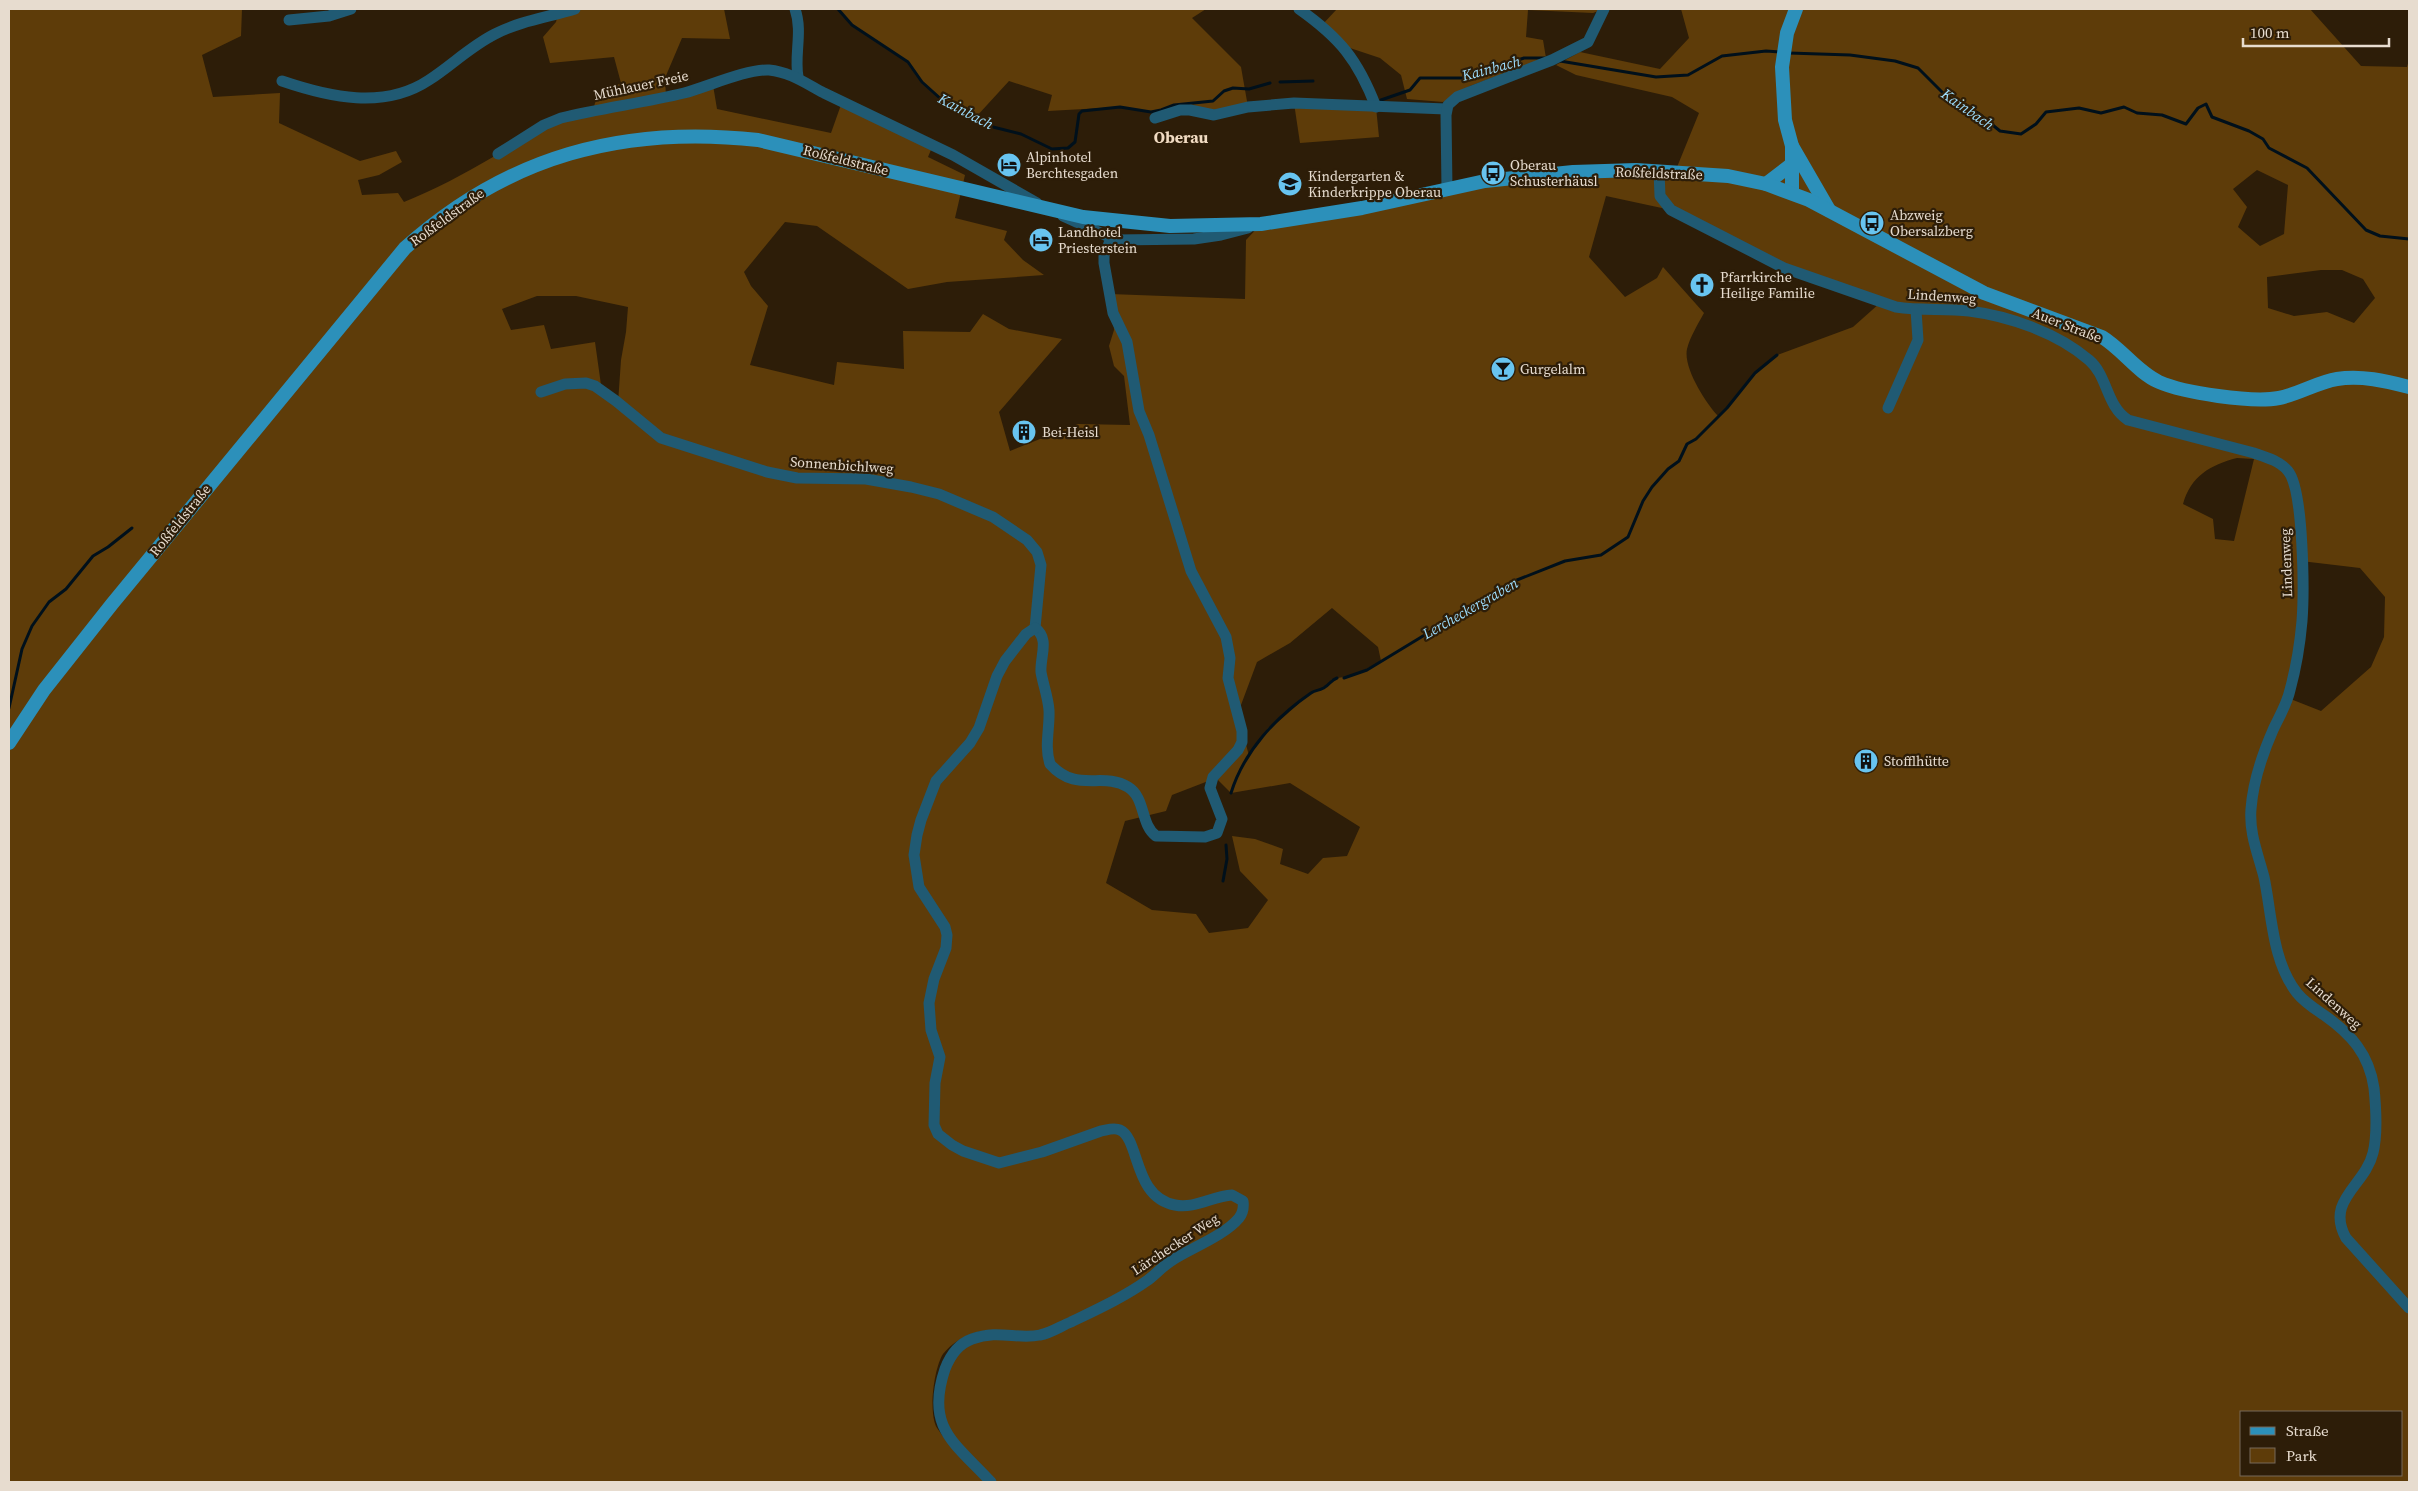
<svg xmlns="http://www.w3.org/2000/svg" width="2418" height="1491" viewBox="0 0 2418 1491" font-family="'Source Serif 4',serif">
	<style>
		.green { fill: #5e3c09; fill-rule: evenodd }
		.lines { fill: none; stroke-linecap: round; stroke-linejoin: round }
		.stream { stroke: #00101b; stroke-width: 3 }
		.minor { stroke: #205a73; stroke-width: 11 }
		.major { stroke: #2c90ba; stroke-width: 14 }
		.labels { text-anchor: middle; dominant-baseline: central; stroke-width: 4.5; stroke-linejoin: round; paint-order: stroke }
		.street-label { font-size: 14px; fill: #e7dccf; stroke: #2d1d08 }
		.poi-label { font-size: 14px; fill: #e7dccf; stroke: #2d1d08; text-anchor: start }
		.water-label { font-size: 15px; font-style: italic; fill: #9dddfd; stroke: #2d1d08 }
		.quarter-label { font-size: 16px; font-weight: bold; fill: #f1dbc2; stroke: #2d1d08 }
	</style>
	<rect width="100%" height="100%" fill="#2d1d08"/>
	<g class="green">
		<path d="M9 9H242L241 36 202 55 213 97 280 93 279 123 360 161 396 151 402 162 379 175 358 180 362 195 398 193 404 202C434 190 464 174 493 157 529 135 550 118 593 110L597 96 621 83 614 57 550 63 543 37 556 22 558 14 575 9H724L730 39 682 38 665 78 666 97 713 85 717 109 831 133 842 102 933 145 928 157 965 175 955 218 1007 231 1004 240 1023 260 1044 275 947 282 908 289 817 226 785 222 744 272 751 286 768 306 750 365 834 385 837 362 904 369 903 331 970 332 983 314 1009 329 1062 339 999 412 1010 451 1078 424 1130 425 1124 376 1114 366 1109 346 1114 330 1113 313 1110 294 1245 299 1246 240 1261 224 1362 208 1485 181 1573 172 1636 170 1675 172 1699 113 1672 97 1576 75 1556 65 1580 52 1660 69 1689 38 1681 9H2310L2361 66 2407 67 2409 60V1482H995L956 1442 944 1425 939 1411 940 1399 951 1359 960 1349 977 1341 996 1337 1043 1338 1136 1293 1132 1287C1105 1302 1076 1318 1046 1329 1023 1337 998 1326 974 1333 962 1337 951 1344 943 1354 934 1368 928 1413 937 1428 950 1448 970 1465 986 1482H9ZM2257 170 2288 185 2284 234 2260 246 2238 227 2247 207 2233 189ZM1606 196 1671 210 1784 268 1880 303 1853 327 1777 355 1755 373 1728 407 1718 416C1706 403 1683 368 1687 349 1690 337 1698 324 1704 313L1663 267 1657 278 1625 297 1589 257ZM2321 270H2342L2363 279 2375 298 2354 323 2327 312 2294 316 2268 308 2267 277ZM537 296H576L628 307 626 332 621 360 618 403 602 392 595 342 551 349 544 325 511 330 502 309ZM2237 458 2254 459 2234 541 2215 539 2213 519 2183 504C2191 476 2210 465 2237 458ZM2301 561 2360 568 2385 597 2384 637 2371 667 2321 711 2288 698C2304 655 2302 606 2301 561ZM1332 608 1378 647 1381 661 1355 675 1332 679 1325 688 1313 691 1278 722 1268 728 1249 756 1238 713 1257 662 1290 643ZM1216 778 1231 793 1290 783 1360 827 1347 856 1323 858 1308 874 1280 864 1283 849 1255 839 1232 836 1240 871 1268 900 1248 928 1209 933 1196 914 1152 910 1106 883 1125 821 1166 811 1172 795ZM2242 1412H2402V1475H2242Z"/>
		<path d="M838 9H1206L1192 18 1241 67 1248 107 1223 114 1161 110 1151 112 1120 107 1048 111 1052 95 1009 81 976 117 942 100 922 82 908 62 852 25Z"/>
		<path d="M1337 9H1604L1593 13 1528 10 1526 37 1543 40 1546 58 1470 86 1443 102 1407 99 1401 75 1380 58 1344 46 1322 25Z"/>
		<path d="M1294 103 1376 107 1379 137 1300 143Z"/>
	</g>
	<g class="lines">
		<g class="stream">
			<path d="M838 9 852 25 908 62 922 82 942 100 993 127 1021 134 1052 149 1068 148 1075 142 1079 114 1082 111 1120 107 1151 112 1161 110 1174 105 1213 101 1224 91 1233 88 1249 89 1270 83"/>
			<path d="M1789 53 1850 55 1895 61 1918 68 1945 95 1978 113 2000 131 2021 134 2036 124 2046 112 2079 108 2101 113 2124 107 2137 113 2162 115 2186 124 2198 108 2206 104 2212 117 2249 131 2263 139 2269 148 2307 168 2366 230 2380 236 2409 239"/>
			<path d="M1560 61 1656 77 1688 75 1722 56 1766 51 1780 52"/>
			<path d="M1280 82 1313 81"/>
			<path d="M1381 100 1410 90 1420 78H1465L1524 58H1545"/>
			<path d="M1344 678 1367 670 1512 582 1565 561 1601 555 1628 537 1643 501 1652 487 1668 469 1679 461 1687 444 1696 439 1727 408 1755 373 1777 355"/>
			<path d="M9 708 22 649 32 626 49 602 66 589 93 556 108 547 132 528"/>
			<path d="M1231 793C1244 751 1276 717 1311 693 1315 690 1322 690 1325 687 1330 684 1331 680 1337 678"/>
			<path d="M1223 881 1227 859 1226 845"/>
		</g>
		<g class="minor">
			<path d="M795 9C803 32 794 54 798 77"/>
			<path d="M1299 9C1340 38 1358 60 1376 107"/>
			<path d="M289 20 329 16 351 9"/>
			<path d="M282 81C329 97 384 110 429 80 452 65 471 46 495 34 520 21 549 17 575 9"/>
			<path d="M1155 118 1180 110H1190L1214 115 1248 107 1294 103 1446 109"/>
			<path d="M498 154 544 125 561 118C601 108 643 103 684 93 707 87 746 69 769 70 790 72 805 83 824 93L953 155 1037 203"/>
			<path d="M1659 171 1660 196 1671 210 1784 268 1896 307C1921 311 1944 308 1969 311 2009 316 2058 333 2089 360 2108 376 2106 406 2128 420L2254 453C2266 457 2280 461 2288 471 2304 490 2304 594 2302 621 2300 644 2296 668 2290 690 2287 704 2279 717 2273 730 2262 755 2253 782 2251 809 2249 833 2258 854 2264 877 2272 915 2272 961 2297 993 2304 1002 2315 1009 2324 1015 2351 1034 2369 1054 2374 1088 2376 1108 2378 1133 2373 1153 2365 1186 2325 1200 2346 1238L2409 1308"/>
			<path d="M1447 189 1446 115 1448 105 1457 97 1552 60 1588 42 1604 9"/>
			<path d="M1063 216 1116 240 1194 239 1221 235 1248 228"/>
			<path d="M541 392 565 384 586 383 595 386 616 401 661 438 767 472 797 478 866 479 911 487 939 494 993 517 1027 540 1037 552 1041 565 1035 628"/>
			<path d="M1888 408 1918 340 1916 310"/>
			<path d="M1035 628C1050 639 1040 656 1041 672 1043 684 1048 697 1049 710 1050 728 1044 746 1050 764 1077 794 1102 771 1128 787 1146 798 1140 824 1156 836L1205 837 1217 833 1222 819 1210 788 1213 777 1238 750 1242 742V731L1228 678 1230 658 1226 637 1191 571 1149 435 1139 411 1127 342 1113 313 1104 263V255L1111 239"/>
			<path d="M991 1482C955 1443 925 1428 945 1369 950 1356 958 1344 972 1339 999 1329 1017 1340 1040 1335 1051 1333 1061 1326 1071 1322 1098 1309 1124 1297 1148 1280 1156 1274 1163 1266 1171 1261 1191 1248 1224 1236 1239 1218 1243 1213 1244 1208 1243 1201L1232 1195C1213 1196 1195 1209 1175 1205 1133 1197 1140 1139 1120 1130 1114 1127 1107 1130 1101 1131L1042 1152 999 1163 963 1151 952 1145 938 1134 934 1125 935 1083 940 1057 931 1030 929 1003 934 979 946 948 947 935 945 927 919 887 914 855 917 835 921 820 936 781 970 743 979 728 997 676 1005 661 1026 634 1035 628"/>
		</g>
		<g class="major">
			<path d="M1792 146 1829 210"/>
			<path d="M1766 184 1792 164"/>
			<path d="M1792 193V146L1785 120 1782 67 1787 33 1796 9"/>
			<path d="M9 743 44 690 112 604 405 248C507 156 623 125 758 140L1083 217 1170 226 1261 224 1362 208 1485 181 1573 172 1636 170 1728 176 1766 184 1809 200 1984 293 2102 337C2122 349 2137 372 2159 382 2184 393 2252 403 2279 398 2299 394 2318 382 2337 379 2361 375 2386 381 2409 387"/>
		</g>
	</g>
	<defs>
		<symbol id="hotel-disc" viewBox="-11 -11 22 22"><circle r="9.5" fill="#68c4f0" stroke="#2d1d08"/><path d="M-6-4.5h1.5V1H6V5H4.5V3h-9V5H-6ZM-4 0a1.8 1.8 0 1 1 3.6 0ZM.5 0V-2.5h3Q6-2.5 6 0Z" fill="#111"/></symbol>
		<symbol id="bus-disc" viewBox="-11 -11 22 22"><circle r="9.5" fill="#68c4f0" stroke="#2d1d08"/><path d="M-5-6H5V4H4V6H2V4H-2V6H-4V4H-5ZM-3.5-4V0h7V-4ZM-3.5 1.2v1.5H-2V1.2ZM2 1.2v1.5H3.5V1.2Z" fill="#111"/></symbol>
		<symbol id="school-disc" viewBox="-11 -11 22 22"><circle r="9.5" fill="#68c4f0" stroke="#2d1d08"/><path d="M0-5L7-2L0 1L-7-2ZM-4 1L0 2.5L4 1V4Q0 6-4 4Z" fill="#111"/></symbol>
		<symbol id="church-disc" viewBox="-11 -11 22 22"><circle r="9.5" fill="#68c4f0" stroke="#2d1d08"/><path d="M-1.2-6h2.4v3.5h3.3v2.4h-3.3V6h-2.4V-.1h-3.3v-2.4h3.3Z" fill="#111"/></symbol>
		<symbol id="bar-disc" viewBox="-11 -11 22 22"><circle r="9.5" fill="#68c4f0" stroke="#2d1d08"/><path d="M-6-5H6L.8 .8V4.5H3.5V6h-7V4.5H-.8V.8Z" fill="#111"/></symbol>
		<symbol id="building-disc" viewBox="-11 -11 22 22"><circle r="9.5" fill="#68c4f0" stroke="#2d1d08"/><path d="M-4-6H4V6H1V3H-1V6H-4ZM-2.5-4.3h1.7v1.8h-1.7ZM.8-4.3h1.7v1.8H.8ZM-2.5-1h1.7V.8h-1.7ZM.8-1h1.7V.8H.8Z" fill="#111"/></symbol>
	</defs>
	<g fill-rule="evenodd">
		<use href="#hotel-disc" x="995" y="151" width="28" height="28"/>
		<use href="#bus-disc" x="1479" y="159" width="28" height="28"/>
		<use href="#school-disc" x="1276" y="170" width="28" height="28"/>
		<use href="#bus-disc" x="1858" y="209" width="28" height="28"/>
		<use href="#hotel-disc" x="1027" y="226" width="28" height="28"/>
		<use href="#church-disc" x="1688" y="271" width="28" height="28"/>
		<use href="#bar-disc" x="1489" y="355" width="28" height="28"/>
		<use href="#building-disc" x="1010" y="418" width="28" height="28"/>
		<use href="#building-disc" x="1852" y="747" width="28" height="28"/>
	</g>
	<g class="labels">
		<g class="street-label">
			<text transform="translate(641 85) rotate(-12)">Mühlauer Freie</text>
			<text transform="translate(846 160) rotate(14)">Roßfeldstraße</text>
			<text transform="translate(1659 173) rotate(2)">Roßfeldstraße</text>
			<text transform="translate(447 217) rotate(-36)">Roßfeldstraße</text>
			<text transform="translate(1942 296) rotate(4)">Lindenweg</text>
			<text transform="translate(2067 325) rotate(21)">Auer Straße</text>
			<text transform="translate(842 465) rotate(4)">Sonnenbichlweg</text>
			<text transform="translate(180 520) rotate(-51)">Roßfeldstraße</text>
			<text transform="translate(2286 563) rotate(-92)">Lindenweg</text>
			<text transform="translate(2334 1003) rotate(42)">Lindenweg</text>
			<text transform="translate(1175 1244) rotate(-33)">Lärchecker Weg</text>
		</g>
		<g class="poi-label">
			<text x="1026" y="157">Alpinhotel<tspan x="1026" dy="16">Berchtesgaden</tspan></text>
			<text x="1510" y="165">Oberau<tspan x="1510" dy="16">Schusterhäusl</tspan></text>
			<text x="1308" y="176">Kindergarten &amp;<tspan x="1308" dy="16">Kinderkrippe Oberau</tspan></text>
			<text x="1890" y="215">Abzweig<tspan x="1890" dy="16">Obersalzberg</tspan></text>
			<text x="1058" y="232">Landhotel<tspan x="1058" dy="16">Priesterstein</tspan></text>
			<text x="1720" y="277">Pfarrkirche<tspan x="1720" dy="16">Heilige Familie</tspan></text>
			<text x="1520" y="369">Gurgelalm</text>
			<text x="1042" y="432">Bei-Heisl</text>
			<text x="1884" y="761">Stofflhütte</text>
		</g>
		<g class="water-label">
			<text transform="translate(1491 68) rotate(-15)">Kainbach</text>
			<text transform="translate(1968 109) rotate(35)">Kainbach</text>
			<text transform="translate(966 111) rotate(28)">Kainbach</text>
			<text transform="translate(1470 608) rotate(-30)">Lercheckergraben</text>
		</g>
		<g class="quarter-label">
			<text x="1181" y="137">Oberau</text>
		</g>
	</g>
	<rect width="2418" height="1491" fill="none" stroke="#e7dccf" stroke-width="20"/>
	<rect x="2240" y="1411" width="162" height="65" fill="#2d1d08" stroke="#776958"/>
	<rect x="2250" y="1427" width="25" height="8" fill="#2c90ba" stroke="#776958"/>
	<text x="2286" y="1436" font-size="15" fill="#e7dccf">Straße</text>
	<rect x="2250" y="1448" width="25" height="15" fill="#5e3c09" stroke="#776958"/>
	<text x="2286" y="1461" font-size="15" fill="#e7dccf">Park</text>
	<path d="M2243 38v8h146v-8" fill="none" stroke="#e7dccf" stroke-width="2.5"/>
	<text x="2250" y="38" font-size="15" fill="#e7dccf" stroke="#2d1d08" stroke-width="4" paint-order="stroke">100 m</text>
</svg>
